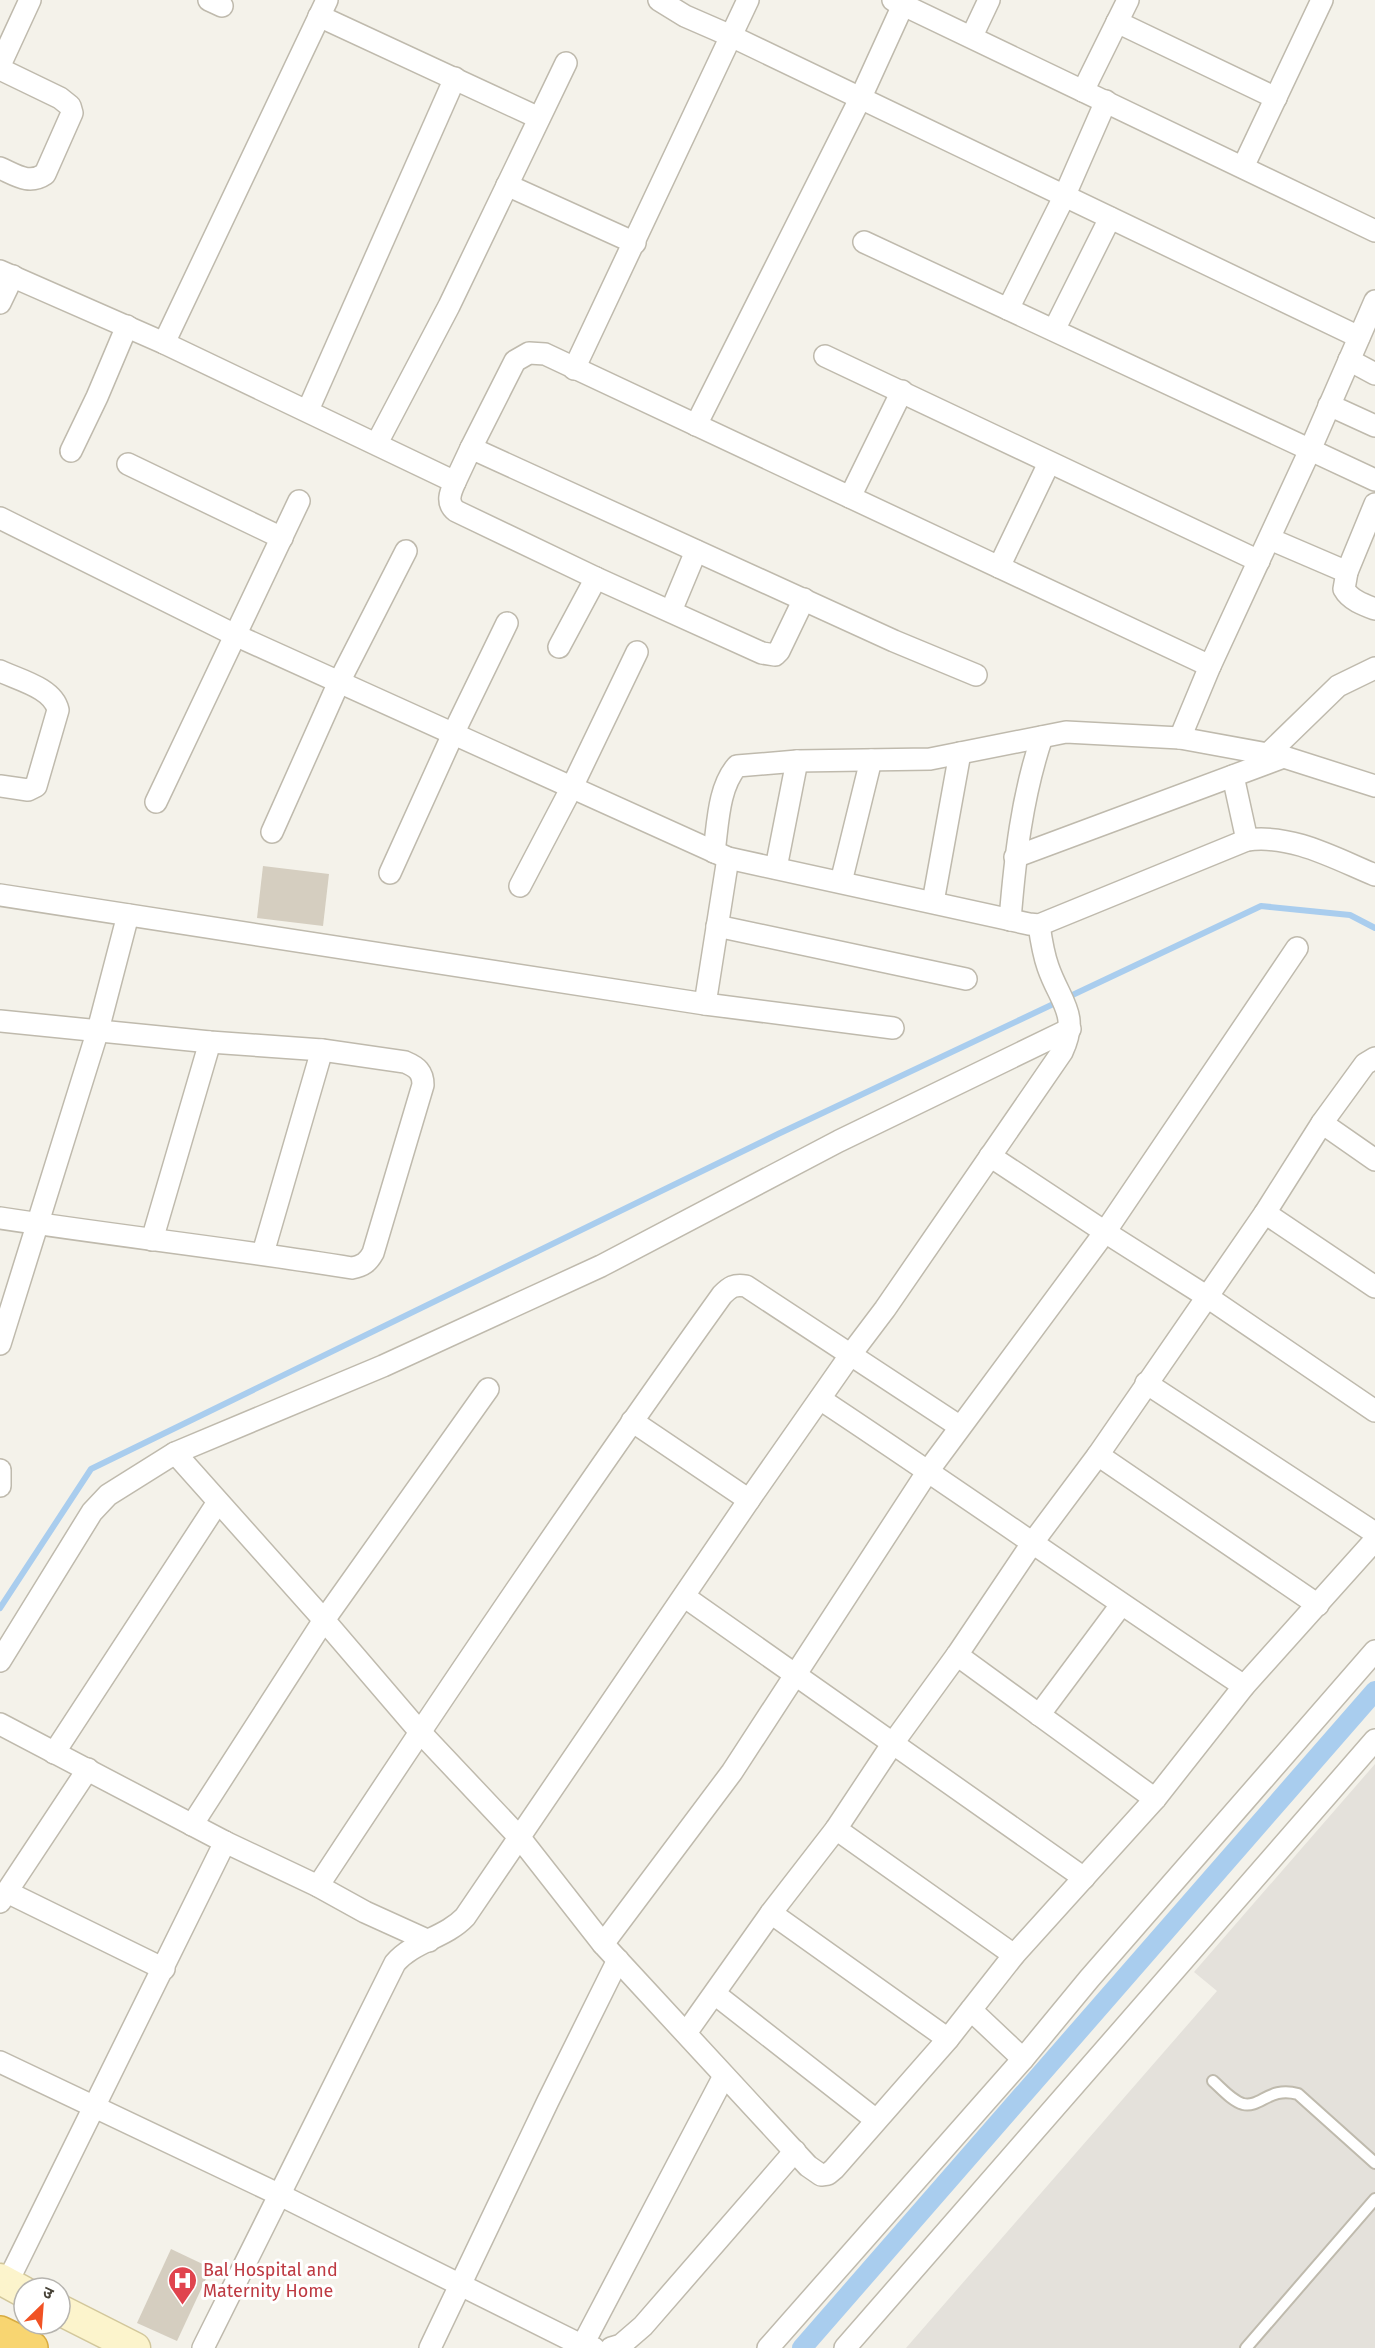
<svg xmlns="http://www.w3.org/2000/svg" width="1375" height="2348" viewBox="0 0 1375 2348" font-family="'Fira Sans','Noto Sans Devanagari',sans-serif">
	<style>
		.industrial { fill: #e4e1db }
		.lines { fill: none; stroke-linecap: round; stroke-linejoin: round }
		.stream { stroke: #a9cdee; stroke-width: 6 }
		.canal { stroke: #a9cdee; stroke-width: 20 }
		.building { fill: #d5cec0 }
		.lane-casing { stroke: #bfbaad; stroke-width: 14 }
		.street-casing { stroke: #bfbaad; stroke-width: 24 }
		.secondary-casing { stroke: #d2c79b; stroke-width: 33 }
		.highway-casing { stroke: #d7ab41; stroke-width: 36 }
		.lane { stroke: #fff; stroke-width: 10 }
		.street { stroke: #fff; stroke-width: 21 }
		.secondary { stroke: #fcf4cc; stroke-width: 30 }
		.highway { stroke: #f8d571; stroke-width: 33 }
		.labels { text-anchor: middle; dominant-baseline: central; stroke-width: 6; stroke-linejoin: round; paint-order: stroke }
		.health-label { font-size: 18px; fill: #be3a42; stroke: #fff; text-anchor: start }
	</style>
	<rect width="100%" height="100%" fill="#f4f2ea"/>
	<path class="industrial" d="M1375 1764V2348H906L1217 1991 1194 1972Z"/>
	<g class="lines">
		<path class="stream" d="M0 1608 91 1469 778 1134 1261 906 1350 915 1375 928"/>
		<path class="canal" d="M802 2348 1375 1691"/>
	</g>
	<g class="building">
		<path d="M263 866 329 874 323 926 257 918Z"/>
		<path d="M171 2249 211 2268 177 2341 137 2323Z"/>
	</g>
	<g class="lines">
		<defs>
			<g id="lane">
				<path d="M1213 2081C1221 2088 1232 2101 1243 2104 1261 2108 1269 2086 1298 2094L1375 2163"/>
				<path d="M1246 2348 1375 2199"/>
			</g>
			<g id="street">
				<path d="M209 0 222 6"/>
				<path d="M659 0 685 16 731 36 748 0"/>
				<path d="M893 0 1375 231"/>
				<path d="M319 16 539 118"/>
				<path d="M1117 22 1276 98"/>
				<path d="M972 36 989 0"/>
				<path d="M0 65 30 0"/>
				<path d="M0 69 60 98 70 106 72 113 45 174C29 185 16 175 0 168"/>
				<path d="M1083 91 1128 0"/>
				<path d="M1243 167 1322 0"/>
				<path d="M507 185 635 243"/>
				<path d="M864 242 1375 480"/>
				<path d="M0 271 164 343 455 482 471 448 894 641 976 675"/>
				<path d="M0 303 13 276"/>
				<path d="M1008 309 1064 197 1106 101"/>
				<path d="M1054 330 1110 218"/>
				<path d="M164 343 327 0"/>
				<path d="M825 356 1259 561"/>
				<path d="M1349 360 1375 374"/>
				<path d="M574 369 731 36 1359 337"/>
				<path d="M1329 405 1375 426"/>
				<path d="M308 410 455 78"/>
				<path d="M696 425 861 97 903 5"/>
				<path d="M377 443 449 306 566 63"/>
				<path d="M471 448 515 361 529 353 545 354 1210 666"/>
				<path d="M71 451 97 397 127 326"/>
				<path d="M128 464 282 538"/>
				<path d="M455 482C450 493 446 503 456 511L596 578 762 653 775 655 779 651 804 599"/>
				<path d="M850 497 902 391"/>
				<path d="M1375 504 1347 572 1344 589C1350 600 1364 605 1375 609"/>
				<path d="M0 518 235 635 728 858 1029 924 1039 925 1247 840C1292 834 1334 858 1375 875"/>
				<path d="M1270 539 1347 572"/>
				<path d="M999 567 1049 463"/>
				<path d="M671 611 696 551"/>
				<path d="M559 647 596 578"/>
				<path d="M0 671C19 680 53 688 58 710L36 786 28 790 0 786"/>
				<path d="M1180 738 1210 666 1310 450 1375 301"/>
				<path d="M1268 754 1338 686 1375 668"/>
				<path d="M1233 776 1247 840"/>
				<path d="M156 802 299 501"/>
				<path d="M272 832 339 682 406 551"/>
				<path d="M714 852C718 824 718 788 737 766L797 761 930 759 1066 732 1180 738 1284 757 1375 786"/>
				<path d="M1015 857 1281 758"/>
				<path d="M776 868 797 761"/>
				<path d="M390 873 453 734 507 623"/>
				<path d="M841 882 871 760"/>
				<path d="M520 886 572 787 637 652"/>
				<path d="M0 895 705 1004 728 858"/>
				<path d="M933 902 960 753"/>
				<path d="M1010 920C1015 858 1022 796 1042 737"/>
				<path d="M717 926 966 979"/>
				<path d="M705 1004 893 1028"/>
				<path d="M0 1021 210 1042 322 1050 405 1062C417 1067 423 1072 423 1085L373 1253C368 1262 363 1266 352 1268 235 1249 117 1236 0 1218"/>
				<path d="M1322 1123 1375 1160"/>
				<path d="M990 1156 1105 1232 1206 1296 1375 1411"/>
				<path d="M1265 1213 1375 1287"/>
				<path d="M152 1240 210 1042"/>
				<path d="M263 1253 322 1050"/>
				<path d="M0 1344 98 1030 128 915"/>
				<path d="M1146 1383 1375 1533"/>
				<path d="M820 1399C962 1493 1102 1592 1244 1686"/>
				<path d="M632 1421 749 1500"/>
				<path d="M175 1453 324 1620 420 1732 520 1838 603 1944 808 2166 821 2175 828 2174 834 2169 948 2039 1014 1955 1155 1799 1244 1686 1375 1540"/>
				<path d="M1098 1455 1318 1605"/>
				<path d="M0 1470V1486"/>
				<path d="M685 1597 1084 1878"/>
				<path d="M957 1655 1155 1799"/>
				<path d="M0 1661 92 1512 108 1495 175 1453 383 1366 601 1266 839 1141 1070 1029"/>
				<path d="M1039 1715 1121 1605"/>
				<path d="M0 1724 225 1842 318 1886 365 1912 429 1941"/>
				<path d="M54 1753 218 1502"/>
				<path d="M192 1825 324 1620 488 1389"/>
				<path d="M836 1829 1014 1955"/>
				<path d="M318 1886C449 1687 583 1489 722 1295 730 1287 734 1284 746 1286L959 1426"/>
				<path d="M7 1892 164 1969"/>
				<path d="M0 1902 88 1769"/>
				<path d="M771 1913 948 2039"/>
				<path d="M603 1944 732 1772 928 1471 1105 1232 1297 948"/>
				<path d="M715 1994 876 2120"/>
				<path d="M971 2010 1023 2059"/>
				<path d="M686 2033 771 1913 836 1829 893 1743 957 1655 1033 1542 1098 1455 1265 1213 1322 1123 1365 1064 1375 1058"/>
				<path d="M0 2062 278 2194 583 2346 594 2348"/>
				<path d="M7 2283 225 1842"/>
				<path d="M203 2348 395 1963C414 1941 445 1938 465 1917L749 1500 851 1354 885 1309 1062 1052C1080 1014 1060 1002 1048 967 1043 953 1041 939 1039 925"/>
				<path d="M430 2348 548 2101 618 1960"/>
				<path d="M581 2348 724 2076"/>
				<path d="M611 2348 621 2345 643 2326 795 2151"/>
				<path d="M768 2348 1023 2059 1089 1979 1375 1651"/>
				<path d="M845 2348 1375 1740"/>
			</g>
			<g id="secondary">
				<path d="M0 2279 24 2292"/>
				<path d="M60 2310 135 2348"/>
			</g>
			<path id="highway" d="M0 2333 31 2348"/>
		</defs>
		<use href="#lane" class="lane-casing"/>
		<use href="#street" class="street-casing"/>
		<use href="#secondary" class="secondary-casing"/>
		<use href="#highway" class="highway-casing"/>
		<use href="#lane" class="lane"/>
		<use href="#street" class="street"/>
		<use href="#secondary" class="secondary"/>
		<use href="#highway" class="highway"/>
	</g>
	<defs>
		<symbol id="hospital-pin" viewBox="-11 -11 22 30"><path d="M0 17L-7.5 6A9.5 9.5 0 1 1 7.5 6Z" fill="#e0444e" stroke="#fff"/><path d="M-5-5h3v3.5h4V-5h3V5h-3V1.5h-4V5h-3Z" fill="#fff"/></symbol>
	</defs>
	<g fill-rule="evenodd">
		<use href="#hospital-pin" x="166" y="2264" width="33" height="45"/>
	</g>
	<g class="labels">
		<g class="health-label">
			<text x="203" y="2270">Bal Hospital and<tspan x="203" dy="21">Maternity Home</tspan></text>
		</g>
	</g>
	<g transform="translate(42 2306) rotate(25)"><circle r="28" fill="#ffffff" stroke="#b6b4af" stroke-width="1.5"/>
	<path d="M0-4.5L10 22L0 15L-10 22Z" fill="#f15224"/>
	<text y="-9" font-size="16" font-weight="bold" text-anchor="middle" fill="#484338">उ</text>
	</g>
</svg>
